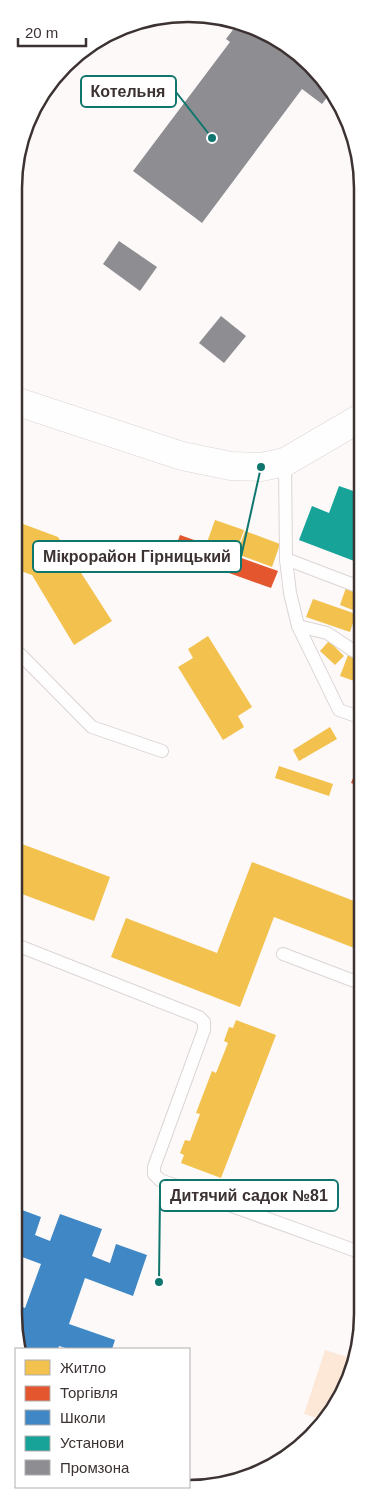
<svg xmlns="http://www.w3.org/2000/svg" width="377" height="1503" viewBox="0 0 377 1503" font-family="Arial,sans-serif">
	<style>
		.green { fill: #fde8d8 }
		.homes { fill: #f2c14e }
		.shops { fill: #e4572e }
		.schools { fill: #3f88c5 }
		.public { fill: #17a398 }
		.industry { fill: #8d8d92 }
		.lines { fill: none; stroke-linecap: round; stroke-linejoin: round }
		.lane-casing { stroke: #dbd5d4; stroke-width: 14 }
		.secondary-casing { stroke: #dbd5d4; stroke-width: 29 }
		.lane { stroke: #fffefe; stroke-width: 12 }
		.secondary { stroke: #fffefe; stroke-width: 28 }
		.rim { fill: none; stroke: #3b3231; stroke-width: 2.5 }
		.leader { fill: none; stroke: #0f766e; stroke-width: 2 }
		.callout-dot { fill: #0f766e; stroke: #fff; stroke-width: 2 }
		.callout { fill: #fff; stroke: #0f766e; stroke-width: 2 }
		.callout-label { font-size: 16px; text-anchor: middle; font-weight: bold; fill: #3b3231 }
	</style>
	<rect width="100%" height="100%" fill="#fcf9f8"/>
	<path class="green" d="M325 1350 354 1359 340 1402 324 1420 304 1414Z"/>
	<g class="homes">
		<path d="M215 520 244 530 234 558 205 548Z"/>
		<path d="M15 521 58 537 112 621 74 645 32 575 15 569Z"/>
		<path d="M245 531 280 544 272 567 237 554Z"/>
		<path d="M347 585 362 590V601L358 612 340 605Z"/>
		<path d="M313 599 356 614 350 632 306 617Z"/>
		<path d="M208 636 252 707 238 716 244 727 223 740 178 667 193 658 188 649Z"/>
		<path d="M329 641 344 656 335 665 320 651Z"/>
		<path d="M348 655 362 660V669L357 682 340 676Z"/>
		<path d="M330 727 337 739 299 761 293 750Z"/>
		<path d="M279 766 333 784 329 796 275 778Z"/>
		<path d="M14 841 110 877 94 921 14 891Z"/>
		<path d="M252 862 362 904V951L274 917 240 1007 111 957 126 918 217 953Z"/>
		<path d="M236 1020 276 1035 221 1178 181 1163 184 1155 180 1153 185 1140 190 1141 200 1114 196 1113 212 1071 216 1073 228 1043 224 1041 229 1027 233 1028Z"/>
	</g>
	<g class="shops">
		<path d="M180 535 200 542 194 559 174 551Z"/>
		<path d="M236 556 278 571 271 588 229 573Z"/>
		<path d="M362 756V787L351 783Z"/>
	</g>
	<path class="schools" d="M14 1207 41 1217 35 1235 50 1241 60 1214 102 1229 92 1256 110 1263 116 1244 147 1255 133 1296 85 1278 69 1324 115 1340 112 1349H69L59 1346 58 1349H21L14 1315V1304L25 1308 41 1264 14 1254Z"/>
	<path class="public" d="M339 486 362 494V564L299 540 312 506 329 513Z"/>
	<g class="industry">
		<path d="M238 23 266 32 312 65 331 92 322 104 302 89 202 223 133 171 230 42 226 39Z"/>
		<path d="M119 241 157 267 140 291 103 264Z"/>
		<path d="M221 316 246 336 224 363 199 343Z"/>
	</g>
	<g class="lines">
		<defs>
			<g id="lane">
				<path d="M285 462 286 559 362 588"/>
				<path d="M286 559 290 593 298 626 339 710 362 718"/>
				<path d="M298 626 327 633 354 651 362 653"/>
				<path d="M15 649 92 727 162 751"/>
				<path d="M14 944 199 1017 204 1022V1030L154 1167V1174L160 1180 362 1253"/>
				<path d="M283 954 362 984"/>
			</g>
			<path id="secondary" d="M15 401 182 456 231 466 261 467 285 462 362 417"/>
		</defs>
		<use href="#lane" class="lane-casing"/>
		<use href="#secondary" class="secondary-casing"/>
		<use href="#lane" class="lane"/>
		<use href="#secondary" class="secondary"/>
	</g>
	<path d="M0 0H377V1503H0ZM188 22H188A166 166 0 0 1 354 188V1314A166 166 0 0 1 188 1480H188A166 166 0 0 1 22 1314V188A166 166 0 0 1 188 22Z" fill="#fff" fill-rule="evenodd"/>
	<path class="rim" d="M188 22H188A166 166 0 0 1 354 188V1314A166 166 0 0 1 188 1480H188A166 166 0 0 1 22 1314V188A166 166 0 0 1 188 22Z"/>
	<path class="leader" d="M212 138L176 92M261 467L241 557M159 1282L160 1195"/>
	<g class="callout-dot">
		<circle cx="212" cy="138" r="5"/>
		<circle cx="261" cy="467" r="5"/>
		<circle cx="159" cy="1282" r="5"/>
	</g>
	<g class="callout">
		<rect x="81" y="76" width="95" height="31" rx="5"/>
		<rect x="33" y="541" width="208" height="31" rx="5"/>
		<rect x="160" y="1180" width="178" height="31" rx="5"/>
	</g>
	<g class="callout-label">
		<text x="128" y="97">Котельня</text>
		<text x="137" y="562">Мiкрорайон Гiрницький</text>
		<text x="249" y="1201">Дитячий садок №81</text>
	</g>
	<rect x="15" y="1348" width="175" height="140" fill="#ffffff" stroke="#b1adad"/>
	<rect x="25" y="1360" width="25" height="15" fill="#f2c14e" stroke="#b1adad"/>
	<text x="60" y="1373" font-size="15" fill="#3b3231">Житло</text>
	<rect x="25" y="1386" width="25" height="15" fill="#e4572e" stroke="#b1adad"/>
	<text x="60" y="1398" font-size="15" fill="#3b3231">Торгівля</text>
	<rect x="25" y="1410" width="25" height="15" fill="#3f88c5" stroke="#b1adad"/>
	<text x="60" y="1423" font-size="15" fill="#3b3231">Школи</text>
	<rect x="25" y="1436" width="25" height="15" fill="#17a398" stroke="#b1adad"/>
	<text x="60" y="1448" font-size="15" fill="#3b3231">Установи</text>
	<rect x="25" y="1460" width="25" height="15" fill="#8d8d92" stroke="#b1adad"/>
	<text x="60" y="1473" font-size="15" fill="#3b3231">Промзона</text>
	<path d="M18 38v8h68v-8" fill="none" stroke="#3b3231" stroke-width="2.5"/>
	<text x="25" y="38" font-size="15" fill="#3b3231" stroke="#ffffff" stroke-width="4" paint-order="stroke">20 m</text>
</svg>
